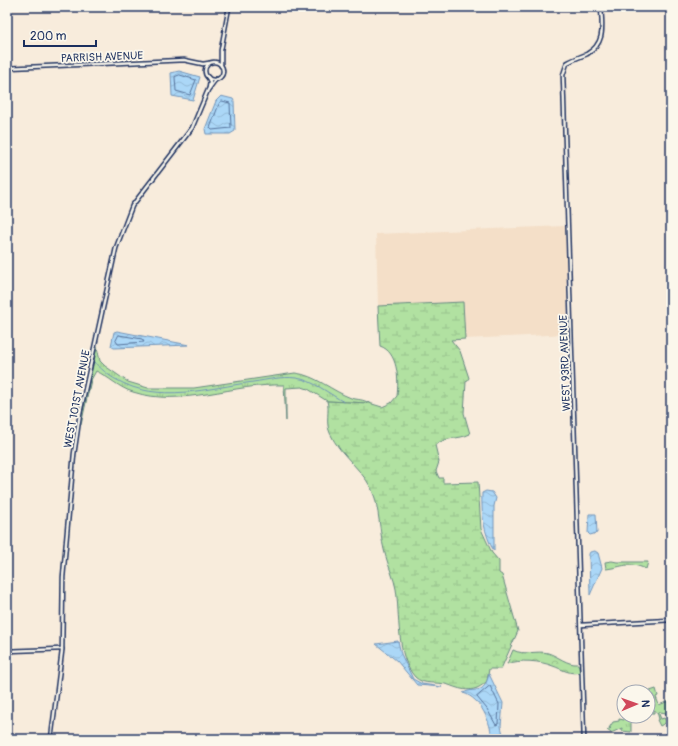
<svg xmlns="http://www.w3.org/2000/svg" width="678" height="746" viewBox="0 0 678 746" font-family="Pangolin,sans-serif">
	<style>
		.built { fill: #f4dfc8 }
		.grass { fill: url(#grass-tufts); stroke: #668880 }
		.forest { fill: url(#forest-crowns); stroke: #668880 }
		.wetland { fill: url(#wetland-marsh); stroke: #668880 }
		.water { fill: url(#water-waves); stroke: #7194ba }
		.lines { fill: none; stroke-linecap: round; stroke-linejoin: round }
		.shore { stroke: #55729b; stroke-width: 1 }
		.stream { stroke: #7194ba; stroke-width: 1 }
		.tertiary-casing { stroke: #1b2f5e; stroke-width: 5.5 }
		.tertiary { stroke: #fbf7ec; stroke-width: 2.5 }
		.labels { text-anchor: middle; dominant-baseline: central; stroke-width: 3.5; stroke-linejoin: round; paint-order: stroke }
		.street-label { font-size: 11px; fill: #1b2f5e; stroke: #fbf7ec }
	</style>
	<defs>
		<pattern id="grass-tufts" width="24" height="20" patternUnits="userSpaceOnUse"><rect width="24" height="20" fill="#b1e1a1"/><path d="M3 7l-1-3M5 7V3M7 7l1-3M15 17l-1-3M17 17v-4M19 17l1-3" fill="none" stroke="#98c18d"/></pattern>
		<pattern id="forest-crowns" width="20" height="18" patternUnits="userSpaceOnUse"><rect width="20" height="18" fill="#b1e1a1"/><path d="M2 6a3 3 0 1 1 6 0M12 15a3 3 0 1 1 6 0" fill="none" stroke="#98c18d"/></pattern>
		<pattern id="wetland-marsh" width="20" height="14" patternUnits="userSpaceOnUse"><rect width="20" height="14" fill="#b1e1a1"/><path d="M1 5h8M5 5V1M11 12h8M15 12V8" fill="none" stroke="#98c18d"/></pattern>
		<pattern id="water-waves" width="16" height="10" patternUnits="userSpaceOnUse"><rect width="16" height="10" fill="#abd7f7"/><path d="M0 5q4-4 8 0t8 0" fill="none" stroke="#93b9d6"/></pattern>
	</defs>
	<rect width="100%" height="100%" fill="#f8ecdc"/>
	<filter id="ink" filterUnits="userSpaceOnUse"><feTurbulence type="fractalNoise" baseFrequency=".025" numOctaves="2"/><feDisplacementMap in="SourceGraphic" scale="8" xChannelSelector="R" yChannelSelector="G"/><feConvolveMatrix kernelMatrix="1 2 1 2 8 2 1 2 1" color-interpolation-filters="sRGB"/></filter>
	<g filter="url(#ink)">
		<path class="built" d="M565 226 568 334 465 339 463 302 378 306 376 234Z"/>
		<g class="grass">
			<path d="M97 347 100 361 105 366 128 382 148 388H194L295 373C315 375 332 391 351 398 358 400 363 399 369 403L327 401 308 389 302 387 286 388V421L284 385C234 383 182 408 133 392 119 388 109 377 96 371L91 380 81 425H80Z"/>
			<path d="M612 561 617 562H648L646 569C628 561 623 567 606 569L605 562Z"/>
			<path d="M656 689 658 696 656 697 659 705 671 700V706L667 710 671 718 668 719 666 713 660 712 659 714 661 719 664 718 667 722 660 726 657 720 659 719 657 712 654 710V713H651C651 706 648 700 649 692 650 697 650 701 652 706L654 705 653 703 656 701 650 691Z"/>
			<path d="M625 716H631V732L622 731V728L611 733 607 730 611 728H609L613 722 619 721V719L624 720Z"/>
		</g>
		<path class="forest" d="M513 650C524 656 537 650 548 653 558 656 567 665 578 664L580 672C570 675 562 669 553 666 541 661 519 659 507 664Z"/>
		<path class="wetland" d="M463 302 465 339 451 340 460 351 469 378 466 382 464 413 470 434C458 440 447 436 435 445L439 462 436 471 439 478H443V483L478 482 481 529 492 553 499 561V573L502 575 518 631 501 669H489L487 681C475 693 464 691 449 685 437 681 424 686 415 677 396 656 400 615 396 589 394 578 389 568 386 557 380 538 380 517 375 498 368 472 340 457 330 433 325 422 330 411 327 401L369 403 382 407 391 403 397 396C399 379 398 352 380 346L378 306Z"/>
		<g class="water">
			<path d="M179 71 200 77 193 100 172 96 171 73Z"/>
			<path d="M221 96 233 99 234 101 235 131 230 134H206L205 129 216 101Z"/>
			<path d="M117 331 189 345 114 348 111 346 114 332Z"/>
			<path d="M486 491 492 492 496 498 494 506V551C484 535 481 512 482 493Z"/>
			<path d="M589 514H596L597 533 590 535 588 533Z"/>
			<path d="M595 551 598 553 602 568 590 595 589 554 590 552Z"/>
			<path d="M398 641 401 654 413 679 422 684 442 687 417 685 397 661 376 644Z"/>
			<path d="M489 674 503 703 501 726 504 739H492C491 723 481 698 463 693 477 686 483 697 489 674Z"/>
		</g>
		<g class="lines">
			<g class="shore">
				<path d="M180 75 196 80 190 95 176 91 175 77Z"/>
				<path d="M222 101 230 103 231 128 212 130 210 128 219 104Z"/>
				<path d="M119 335 142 339 144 342 118 344 116 341Z"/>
				<path d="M490 686 499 704 498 724 496 725 487 709 477 697Z"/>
			</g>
			<path class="stream" d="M93 361C101 368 108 376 117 380 159 404 208 388 253 382 267 380 282 376 296 378 313 380 329 394 344 402"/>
			<defs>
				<g id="tertiary">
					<circle cx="214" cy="71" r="9"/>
					<path d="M221 66V50L229 7"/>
					<path d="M7 68 184 60 203 64 209 63"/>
					<path d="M208 77 210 82 209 88"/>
					<path d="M581 625 671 620"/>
					<path d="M7 651 62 649"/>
					<path d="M51 739 62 651 63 577 74 454 80 413 116 248 132 206 192 128 208 90 216 79"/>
					<path d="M584 739 563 75 567 63C574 59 580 57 587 54 606 43 602 26 601 7"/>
				</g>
			</defs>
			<use href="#tertiary" class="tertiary-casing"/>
			<use href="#tertiary" class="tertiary"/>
		</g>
	</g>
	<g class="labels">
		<g class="street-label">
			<text transform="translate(102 57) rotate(-2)">PARRISH AVENUE</text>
			<text transform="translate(565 363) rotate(-92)">WEST 93RD AVENUE</text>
			<text transform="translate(77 399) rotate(-79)">WEST 101ST AVENUE</text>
		</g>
	</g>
	<rect width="678" height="746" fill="none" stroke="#fbf7ec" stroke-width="24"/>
	<rect x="12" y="12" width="654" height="722" fill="none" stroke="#1b2f5e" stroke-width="1.5" filter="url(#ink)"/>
	<g transform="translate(636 704) rotate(88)"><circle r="19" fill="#fbf7ec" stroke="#a1a7b3"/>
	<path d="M0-3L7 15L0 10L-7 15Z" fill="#d1495b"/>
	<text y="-6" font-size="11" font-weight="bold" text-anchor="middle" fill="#1b2f5e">N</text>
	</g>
	<path d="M24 40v6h72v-6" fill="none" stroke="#1b2f5e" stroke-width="2"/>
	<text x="30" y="40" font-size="12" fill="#1b2f5e" stroke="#fbf7ec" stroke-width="3" paint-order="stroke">200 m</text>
</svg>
